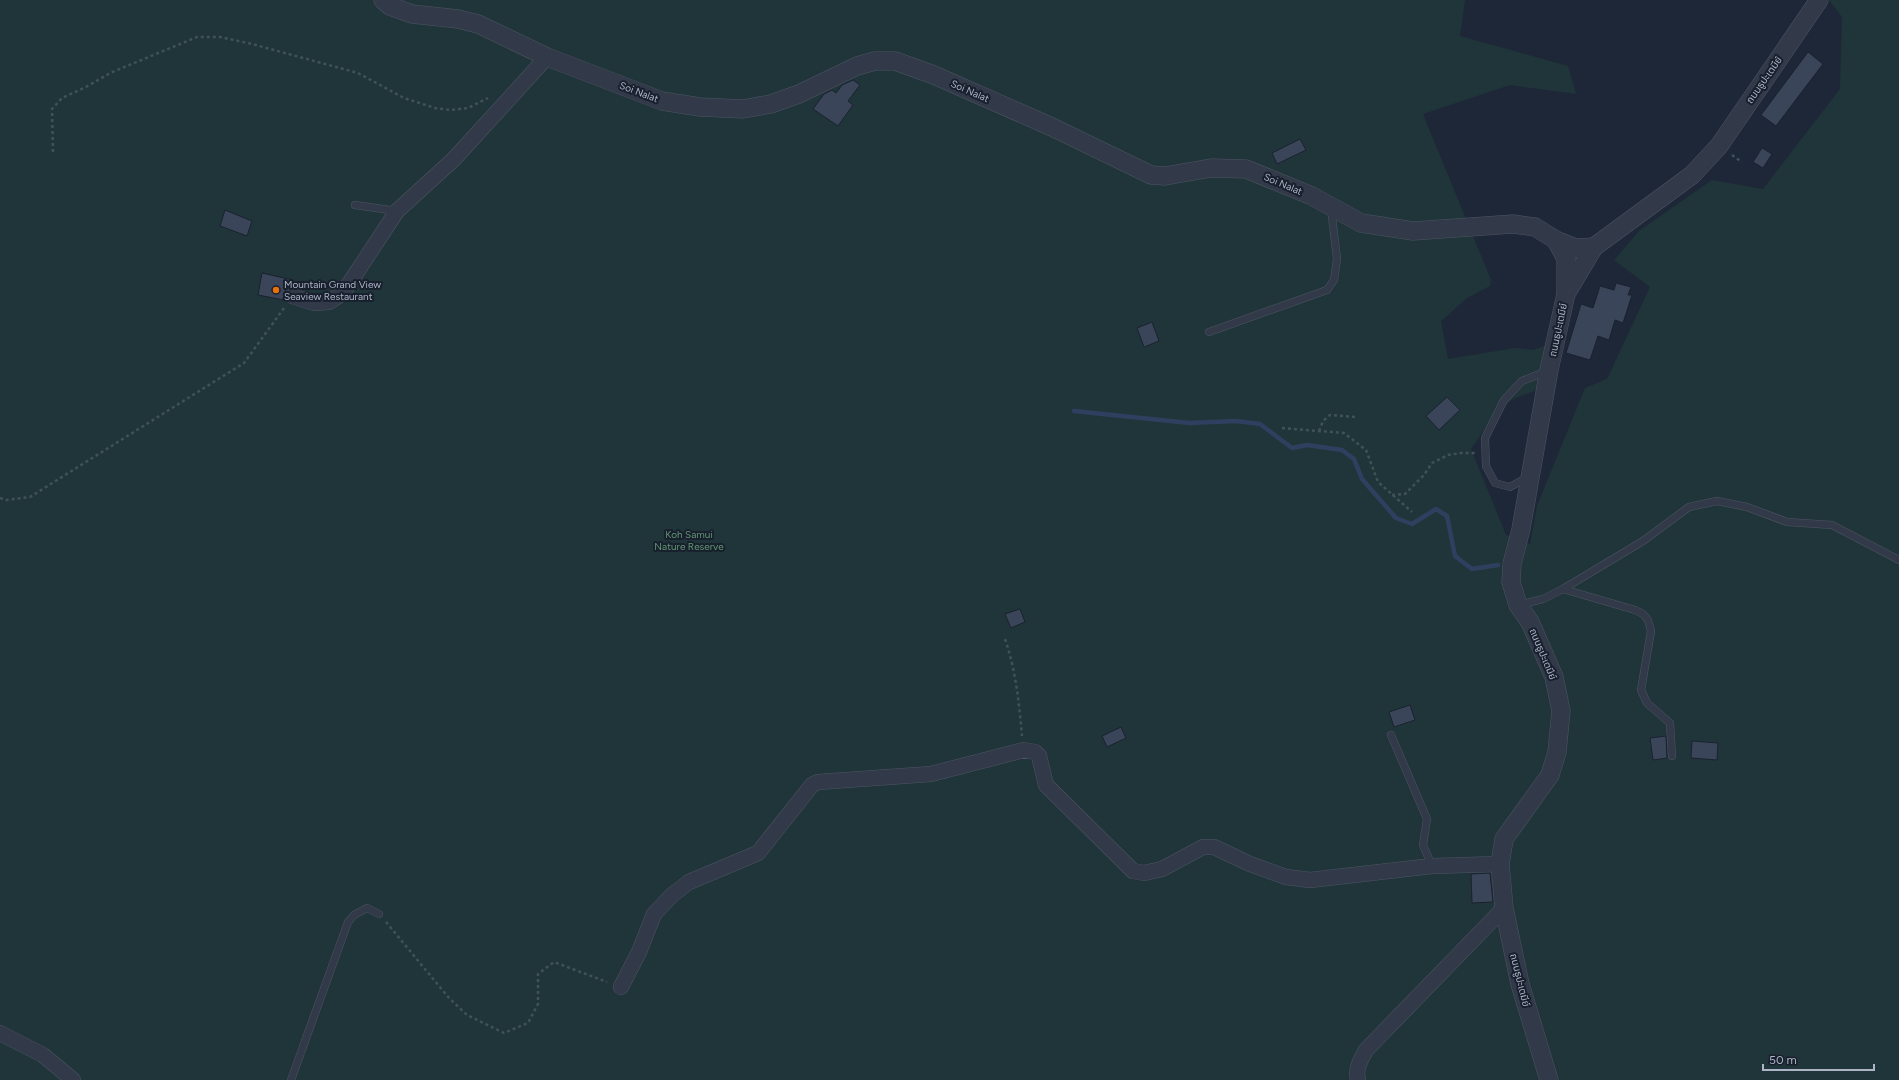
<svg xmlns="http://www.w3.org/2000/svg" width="1899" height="1080" viewBox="0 0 1899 1080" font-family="Figtree,'Noto Sans Thai',sans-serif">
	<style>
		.green { fill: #203539 }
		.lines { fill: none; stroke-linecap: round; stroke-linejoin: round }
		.stream { stroke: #2f3f5f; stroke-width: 4.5 }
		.building { fill: #3a4559; stroke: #1a212f }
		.service-casing { stroke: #4d5464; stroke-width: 8 }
		.minor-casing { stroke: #4d5464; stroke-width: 16 }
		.tertiary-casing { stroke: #4d5464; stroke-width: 19 }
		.path { stroke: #3e5257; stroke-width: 2.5; stroke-dasharray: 3 3; stroke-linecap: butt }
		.service { stroke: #323a49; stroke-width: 7 }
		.minor { stroke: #323a49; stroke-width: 15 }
		.tertiary { stroke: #323a49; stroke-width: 18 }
		.food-dot { fill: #e8710a; stroke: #181f2d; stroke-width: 1.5 }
		.labels { text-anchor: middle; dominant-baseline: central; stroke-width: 4; stroke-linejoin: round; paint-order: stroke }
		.street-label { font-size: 10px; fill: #acb4c6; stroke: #181f2d }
		.poi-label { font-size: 10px; fill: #acb4c6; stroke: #181f2d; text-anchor: start }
		.park-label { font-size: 10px; fill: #629873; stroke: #181f2d }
	</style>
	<rect width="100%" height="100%" fill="#1e2738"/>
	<path class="green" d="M0 0H1465L1460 36 1568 66 1576 94 1510 85 1423 114 1491 280 1490 286 1467 298 1441 321 1448 359 1515 348 1532 350 1547 345 1545 387 1513 399 1495 414 1471 449 1506 535 1530 544 1537 506 1585 388 1607 379 1650 287 1614 260 1639 231 1712 180 1763 189 1840 89 1842 17 1829 0H1899V1080H0Z"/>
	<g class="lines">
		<path class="stream" d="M1074 411 1189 423 1236 421 1260 424 1292 448 1307 445 1342 450 1354 459 1362 479 1396 518 1412 524 1436 509 1447 516 1455 556 1472 569 1498 565"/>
	</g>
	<g class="building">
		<path d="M1808 52 1823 64 1776 126 1761 115Z"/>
		<path d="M853 80 860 85 848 101 853 105 838 126 813 109 824 94 832 90 836 93 842 85Z"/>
		<path d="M1300 139 1306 150 1277 164 1272 153Z"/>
		<path d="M1762 148 1772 154 1763 168 1753 162Z"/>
		<path d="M225 210 252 221 247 236 220 226Z"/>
		<path d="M262 273 293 280 291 287 286 289 284 293V300L258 295Z"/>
		<path d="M1616 283 1631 287 1628 295H1632L1623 323 1615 320 1609 340 1598 336 1590 360 1566 353 1581 304 1593 308 1600 286 1614 290Z"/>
		<path d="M1152 322 1159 341 1144 347 1137 328Z"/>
		<path d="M1447 397 1460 410 1439 430 1426 416Z"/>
		<path d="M1020 609 1025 622 1011 628 1005 614Z"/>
		<path d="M1410 705 1415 720 1394 727 1389 712Z"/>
		<path d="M1121 727 1126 738 1107 747 1102 736Z"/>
		<path d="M1666 736 1667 758 1653 760 1650 738Z"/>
		<path d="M1692 741 1718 743 1717 760 1691 758Z"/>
		<path d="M1490 873 1493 902 1472 903 1471 874Z"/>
	</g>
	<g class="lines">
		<defs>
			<g id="service">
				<path d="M355 205 397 211"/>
				<path d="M1209 332 1327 290 1334 280 1337 259 1331 208"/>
				<path d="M1528 477 1510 487 1495 483 1486 466 1485 438 1504 400 1522 381 1547 371"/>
				<path d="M1563 589 1635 610 1643 614 1648 620 1651 631 1641 690 1647 703 1670 723 1672 756"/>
				<path d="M1518 605 1543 599 1563 589 1643 541 1689 507 1717 501 1747 507 1787 522 1832 525 1899 560"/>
				<path d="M1391 735 1427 819 1423 845 1432 866"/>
				<path d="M291 1080 348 922 354 915 367 908 379 914"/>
			</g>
			<g id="minor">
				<path d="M292 296 314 303 329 302 343 293 397 211 454 159 547 57"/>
				<path d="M621 987 639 952 654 914 672 895 689 882 758 853 812 785 818 782 931 774 1024 750 1035 752 1039 756 1046 785 1133 871 1144 873 1162 869 1203 847H1214L1250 864 1286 877 1310 880 1432 866 1500 864"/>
				<path d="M0 1033 43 1055 73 1080"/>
				<path d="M1358 1080C1355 1068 1361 1060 1366 1050L1504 908"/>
			</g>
			<g id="tertiary">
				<path d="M383 0 390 6 412 14 458 19 478 24 547 57 662 101 700 107 743 109 771 104 799 94 857 66 875 61H895L934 75 1052 127 1151 175 1165 176 1211 168 1246 169 1312 196 1361 223 1413 231 1513 224 1535 227 1556 240 1576 248 1594 247"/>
				<path d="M1556 240 1566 259V293"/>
				<path d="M1549 1080 1520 984 1504 908 1500 864 1504 839 1550 775 1557 752 1561 711 1554 677 1530 622 1518 605 1511 582 1512 564 1521 529 1549 370 1566 294 1594 247 1692 175 1719 146 1819 0"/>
			</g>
		</defs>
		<use href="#service" class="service-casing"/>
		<use href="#minor" class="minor-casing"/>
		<use href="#tertiary" class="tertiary-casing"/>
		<g class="path">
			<path d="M53 152 52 109 62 98 86 87 110 73 197 37H220L252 44 358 73 404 98 435 108 451 110 468 108 488 98"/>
			<path d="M1732 155 1742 162"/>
			<path d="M1282 428 1344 433 1366 450 1378 482 1412 512"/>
			<path d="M1319 431 1323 421 1330 415 1355 417"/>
			<path d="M1392 495 1405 494 1424 475 1432 463 1448 455 1461 453H1476"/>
			<path d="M0 498 6 500 30 497 244 363 284 308"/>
			<path d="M1005 639C1016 671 1019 703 1022 736"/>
			<path d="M386 922 449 998 467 1015 504 1033 528 1023 538 1004V974L554 962 607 982"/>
		</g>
		<use href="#service" class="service"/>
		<use href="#minor" class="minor"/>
		<use href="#tertiary" class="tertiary"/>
	</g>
	<circle class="food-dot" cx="276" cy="290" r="4"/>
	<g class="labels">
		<g class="street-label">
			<text transform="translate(1764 80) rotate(-55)">ถนนธูปะเตมีย์</text>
			<text transform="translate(970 91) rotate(24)">Soi Nalat</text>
			<text transform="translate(639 92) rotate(21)">Soi Nalat</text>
			<text transform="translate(1283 184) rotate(23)">Soi Nalat</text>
			<text transform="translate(1558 330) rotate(-78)">ถนนธูปะเตมีย์</text>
			<text transform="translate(1543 654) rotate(67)">ถนนธูปะเตมีย์</text>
			<text transform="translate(1520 980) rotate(76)">ถนนธูปะเตมีย์</text>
		</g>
		<g class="poi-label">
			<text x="284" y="284">Mountain Grand View<tspan x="284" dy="12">Seaview Restaurant</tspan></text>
		</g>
		<g class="park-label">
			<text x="689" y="534">Koh Samui<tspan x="689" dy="12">Nature Reserve</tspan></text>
		</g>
	</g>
	<path d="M1763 1064v6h111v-6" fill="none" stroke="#acb4c6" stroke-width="2"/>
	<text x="1769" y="1064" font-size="12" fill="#acb4c6" stroke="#181f2d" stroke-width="3" paint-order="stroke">50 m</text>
</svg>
